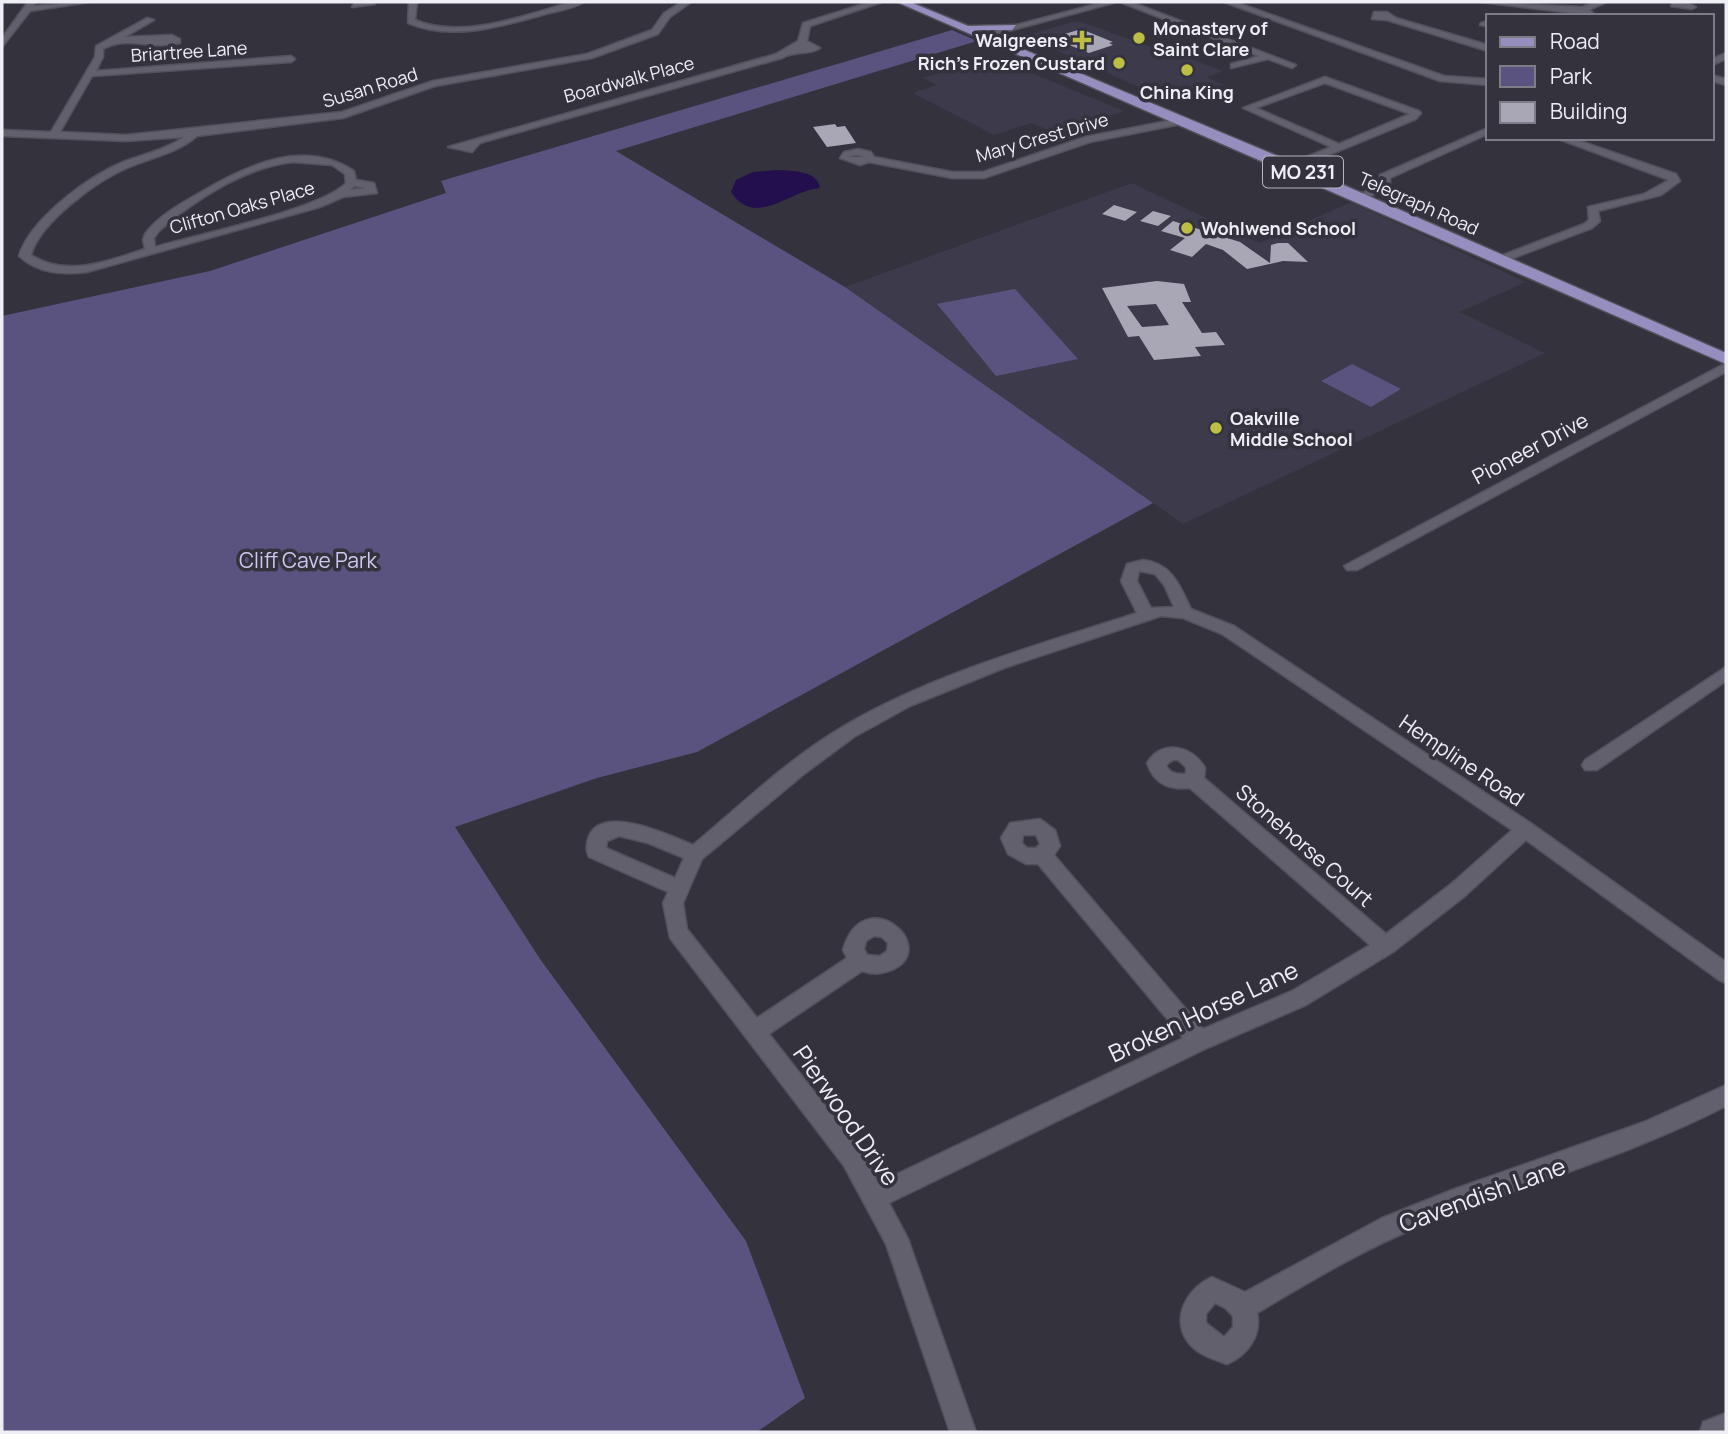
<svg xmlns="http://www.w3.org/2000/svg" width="1728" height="1434" viewBox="0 0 1728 1434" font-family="Manrope,sans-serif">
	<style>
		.built { fill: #3c3a4b }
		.green { fill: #5a537f }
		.water { fill: #230f4e }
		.building { fill: #a9a7b5; fill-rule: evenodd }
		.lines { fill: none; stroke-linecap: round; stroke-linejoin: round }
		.minor-casing { stroke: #52515a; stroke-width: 3 }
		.major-casing { stroke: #52515a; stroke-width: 3 }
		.minor { fill: #61606c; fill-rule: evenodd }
		.major { fill: #958ebf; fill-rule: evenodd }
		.poi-dot { fill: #bcbf43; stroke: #33323d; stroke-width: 2.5 }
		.labels { text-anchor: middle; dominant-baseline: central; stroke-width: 7; stroke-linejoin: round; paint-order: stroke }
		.far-poi-label { font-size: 18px; font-weight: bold; fill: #eeeef5; stroke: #33323d; text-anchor: start }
		.far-street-label { font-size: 18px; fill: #eeeef5; stroke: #33323d }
		.shield { fill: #33323d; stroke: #b6b6be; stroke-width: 2 }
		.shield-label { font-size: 19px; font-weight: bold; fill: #eeeef5 }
		.street-label { font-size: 21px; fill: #eeeef5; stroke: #33323d }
		.park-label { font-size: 21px; fill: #cdc9f0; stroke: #33323d }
		.near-street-label { font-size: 24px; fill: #eeeef5; stroke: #33323d }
	</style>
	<rect width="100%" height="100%" fill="#33323d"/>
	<g class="built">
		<path d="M1073 22H1082L1170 54H1178L1223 71 1207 77 1224 85 1173 102 1030 39V34Z"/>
		<path d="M993 57 1124 111 1057 134 1032 123 994 135 913 93 937 85 922 78Z"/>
		<path d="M1132 183 1259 243 1351 202 1526 282 1460 312 1545 353 1183 524 845 287Z"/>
	</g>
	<g class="green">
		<path d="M952 30 977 41 616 151 845 287 1153 503 697 752 597 778 455 827 540 959 746 1241 805 1398 757 1432H2V316L210 271 446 193 441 181Z"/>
		<path d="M1014 289H1015L1078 359 996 376 937 304Z"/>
		<path d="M1352 364 1401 389 1371 407 1321 381Z"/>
	</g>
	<path class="water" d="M777 170C793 171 817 170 820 188 790 190 755 229 731 192L736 180 753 172Z"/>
	<g class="building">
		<path d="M1081 29 1113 42 1109 43 1113 45 1089 53 1052 38Z"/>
		<path d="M835 124 837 127 845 126 856 143 827 147 813 127Z"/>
		<path d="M1114 205 1137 212 1125 221 1102 214Z"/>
		<path d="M1153 211 1171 216 1158 226 1140 221Z"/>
		<path d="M1173 221 1240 242 1270 263 1271 245 1278 243H1288L1308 262 1283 261 1247 269 1223 250 1206 244 1192 257 1170 250 1185 238 1161 231Z"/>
		<path d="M1157 281 1184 284 1191 302H1182L1202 333 1216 332 1225 345 1195 347 1201 356 1154 360 1139 336 1128 337 1102 288ZM1156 304 1169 325 1142 327 1127 306Z"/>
	</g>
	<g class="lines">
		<defs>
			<g id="minor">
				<path d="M28 2H36L33 6 89 2 30 11 2 47V38Z"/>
				<path d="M355 2H373L375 4 352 7Z"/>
				<path d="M409 2H417L415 20C463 40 525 15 572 2H584C573 9 556 11 542 15 499 27 451 41 408 23Z"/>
				<path d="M682 2H691L670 17 658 34 592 58 435 86 343 118 197 136C176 154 152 157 127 168 97 181 40 222 31 255 67 278 108 261 145 249L143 240 145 234C159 215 182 203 201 192 247 165 304 138 354 171L356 180 374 183 377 193 343 197 320 207 87 272C63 275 38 274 19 256 30 219 89 176 123 162 144 154 165 150 184 137L126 141 2 136V130L51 132 95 57 96 46 147 18 154 20 125 37 172 35 180 39V43C154 51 129 35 103 49V57L96 71 291 56 295 59 291 62 92 76 60 132 126 135 342 112 433 81 587 54 652 30 664 13ZM293 162 332 165 345 174 346 183C322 209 196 235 155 247L154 238 159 231C195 200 245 167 293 162ZM354 186 366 188 350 190Z"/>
				<path d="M870 2H882L810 26 807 41 820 48C808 56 795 50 782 58L480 143 472 152 448 147 776 54 798 41 803 23Z"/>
				<path d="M1104 2H1117L982 38 978 35Z"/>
				<path d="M1120 2H1131L1296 65 1292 68 1268 59 1231 68V64L1259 56Z"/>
				<path d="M1224 2H1235L1444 76 1488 79V85L1440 81Z"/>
				<path d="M1481 2 1582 7 1596 2H1607L1589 10 1597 16Z"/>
				<path d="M1673 2H1686L1696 7 1692 9 1671 6Z"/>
				<path d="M1374 12H1387L1396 18 1488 45V51L1387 20 1372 19Z"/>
				<path d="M1488 21V26L1480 25 1481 23Z"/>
				<path d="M1726 53V59L1712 65V59Z"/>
				<path d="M1712 75 1726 79V85L1712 81Z"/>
				<path d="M1325 77 1419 111 1421 113 1416 119 1295 169H1287V165L1331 147 1243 108ZM1325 83 1410 114 1339 144 1256 108Z"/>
				<path d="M1183 118 1186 119V123L1090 142 984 178H952L869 162 860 165 840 158 844 152 858 149 871 152 874 157 952 172H983L1085 137ZM858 155 864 157H851V156Z"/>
				<path d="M1488 128V134L1390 178V187L1364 199 1355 197 1380 184V175Z"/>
				<path d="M1556 138H1571L1676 174 1680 181 1661 195 1598 211 1600 221 1592 228 1503 262H1495V258L1584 224 1589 220 1588 207 1644 194 1669 180Z"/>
				<path d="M1726 363V372L1357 570H1347L1344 566Z"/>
				<path d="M1143 560C1172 563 1180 586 1191 609L1234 626 1532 824 1726 962V983L1719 980 1526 840 1465 896 1393 952 1306 1005 1207 1048 889 1203 908 1239 976 1432H950L886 1244 844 1166 670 938 663 903 668 892 589 857C586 851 586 843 589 836 603 803 671 836 693 845 741 805 789 758 844 726 935 673 1038 645 1137 613L1121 581 1127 564ZM1139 571 1155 574 1164 585 1174 607 1151 608 1137 581ZM1161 616 1183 618 1222 634 1512 830 1451 884 1386 934 1204 778 1205 768C1193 746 1162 738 1147 763 1154 784 1169 790 1190 788L1370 945 1292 991 1203 1029 1054 855 1060 846 1055 830 1040 819 1010 823 1001 838 1008 854 1026 864H1038L1183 1038 878 1183 860 1150 769 1034 862 971C874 975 883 974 894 969 940 945 863 880 843 950L847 958 757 1018 687 929 683 903 702 859 804 774 854 737 910 706 1004 668ZM1173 760H1178L1186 767V774C1177 774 1170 774 1166 765ZM1023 835H1036L1040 844 1036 848H1027L1022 843ZM619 836 648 843 684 858 675 878 606 848 607 841ZM874 936 882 937 888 943 887 951 880 956 867 955 864 949 866 941Z"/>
				<path d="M1726 667V681L1597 770H1585L1582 765 1585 760Z"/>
				<path d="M1726 1085V1106C1627 1157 1520 1186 1418 1227 1362 1250 1309 1282 1257 1313 1262 1335 1248 1355 1227 1364 1216 1360 1205 1357 1196 1350 1167 1327 1183 1290 1212 1277L1245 1292 1382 1218 1452 1190 1644 1122ZM1215 1303 1225 1308 1233 1316V1327L1224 1337 1206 1323V1314Z"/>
				<path d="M1726 1413V1432H1700L1703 1422Z"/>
			</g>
			<path id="major" d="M897 2H910L968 26 1016 25 1012 30H977L1282 158 1726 353V364Z"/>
		</defs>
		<use href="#minor" class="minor-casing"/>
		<use href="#major" class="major-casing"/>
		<use href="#minor" class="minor"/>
		<use href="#major" class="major"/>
	</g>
	<g class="poi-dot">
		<circle cx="1139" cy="38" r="7"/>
		<path d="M1078.5 29.5h7v7h7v7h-7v7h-7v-7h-7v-7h7z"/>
		<circle cx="1119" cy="63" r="7"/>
		<circle cx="1187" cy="70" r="7"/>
		<circle cx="1187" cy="228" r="7"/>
		<circle cx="1216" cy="428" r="7"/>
	</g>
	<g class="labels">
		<g class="far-poi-label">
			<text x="1153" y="28">Monastery of<tspan x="1153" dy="21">Saint Clare</tspan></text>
			<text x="1068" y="40" text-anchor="end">Walgreens</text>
			<text x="1105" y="63" text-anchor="end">Rich’s Frozen Custard</text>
			<text x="1187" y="92" text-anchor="middle">China King</text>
			<text x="1201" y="228">Wohlwend School</text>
			<text x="1230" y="418">Oakville<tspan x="1230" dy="21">Middle School</tspan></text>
		</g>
		<g class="far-street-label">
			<text transform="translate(189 51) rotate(-4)">Briartree Lane</text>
			<text transform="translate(629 79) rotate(-15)">Boardwalk Place</text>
			<text transform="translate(370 87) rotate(-17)">Susan Road</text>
			<text transform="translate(1042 137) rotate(-16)">Mary Crest Drive</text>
			<text transform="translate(1419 203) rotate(24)">Telegraph Road</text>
			<text transform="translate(242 207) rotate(-16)">Clifton Oaks Place</text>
		</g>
		<rect class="shield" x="1263" y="156.5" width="80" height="31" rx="5"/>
		<g class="shield-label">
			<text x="1303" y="172">MO 231</text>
		</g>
		<g class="street-label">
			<text transform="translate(1530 448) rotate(-28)">Pioneer Drive</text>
			<text transform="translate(1462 760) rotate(34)">Hempline Road</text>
			<text transform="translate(1305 845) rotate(41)">Stonehorse Court</text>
		</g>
		<g class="park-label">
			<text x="308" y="560">Cliff Cave Park</text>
		</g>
		<g class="near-street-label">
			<text transform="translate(1203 1011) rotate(-25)">Broken Horse Lane</text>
			<text transform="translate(847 1115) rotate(55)">Pierwood Drive</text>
			<text transform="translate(1482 1194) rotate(-20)">Cavendish Lane</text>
		</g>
	</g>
	<rect width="1728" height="1434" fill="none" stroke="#eeeef5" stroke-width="7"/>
	<rect x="1486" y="14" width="228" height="126" fill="#33323d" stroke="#7e7d87" stroke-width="2"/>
	<rect x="1500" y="37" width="35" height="10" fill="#958ebf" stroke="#7e7d87" stroke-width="2"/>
	<text x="1550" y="49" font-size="21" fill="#eeeef5">Road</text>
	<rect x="1500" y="66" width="35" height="21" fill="#5a537f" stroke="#7e7d87" stroke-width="2"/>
	<text x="1550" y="84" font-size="21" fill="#eeeef5">Park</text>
	<rect x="1500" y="102" width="35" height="21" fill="#a9a7b5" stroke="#7e7d87" stroke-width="2"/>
	<text x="1550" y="119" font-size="21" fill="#eeeef5">Building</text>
</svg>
